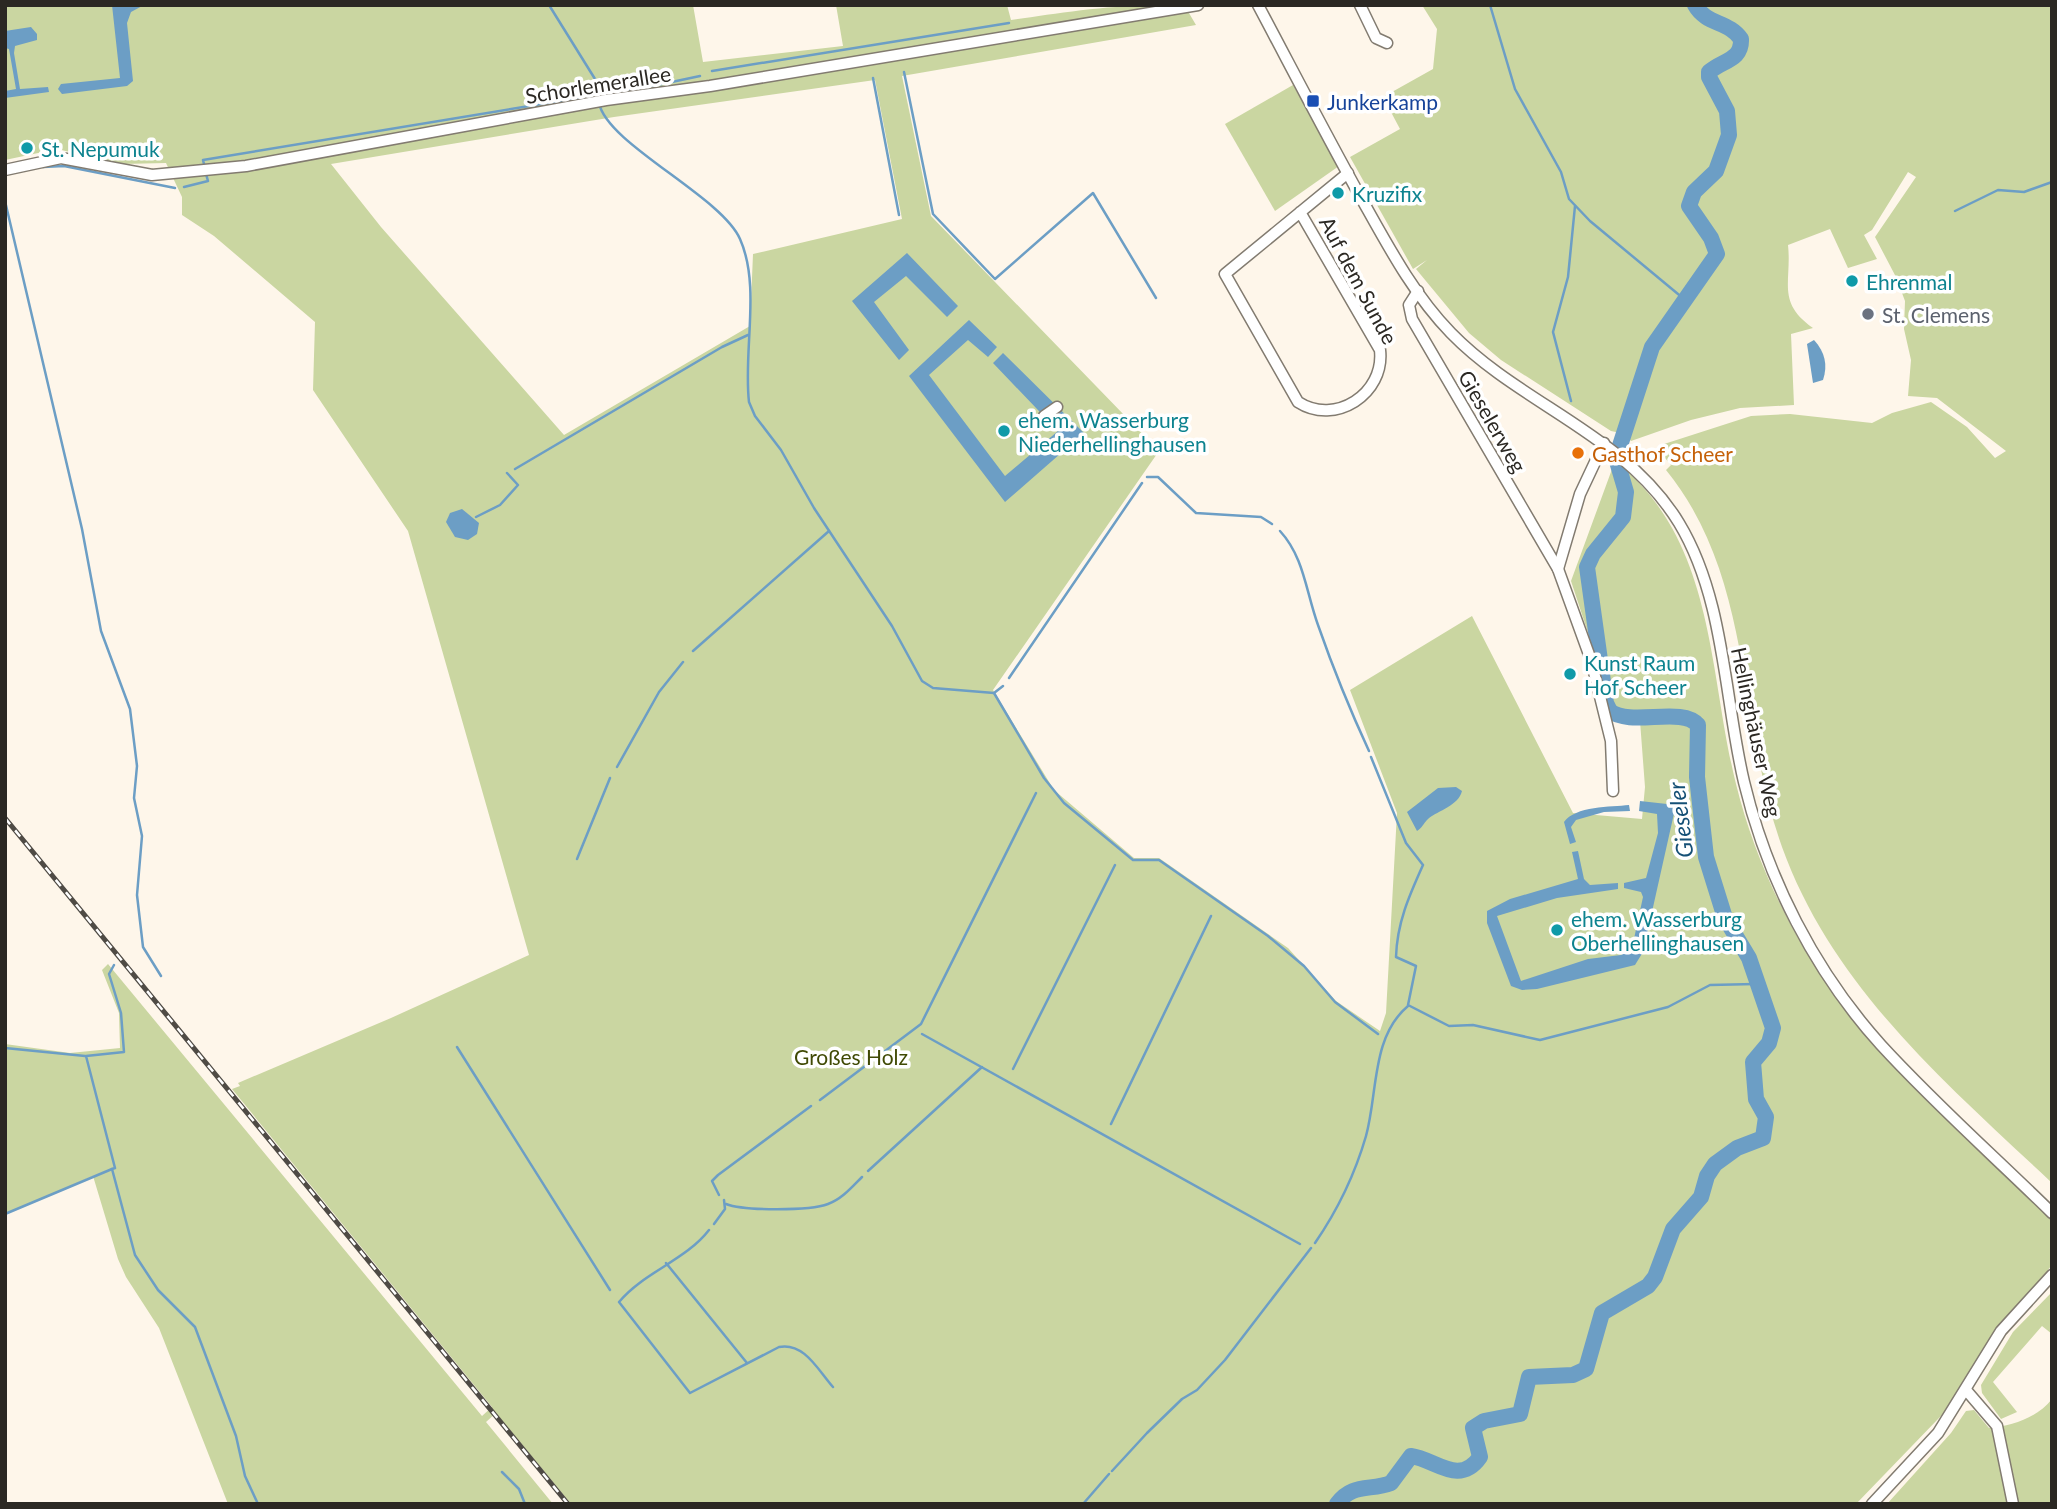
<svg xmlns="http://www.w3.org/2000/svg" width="2057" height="1509" viewBox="0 0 2057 1509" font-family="Lato,sans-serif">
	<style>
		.green { fill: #cad6a1; fill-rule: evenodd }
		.water { fill: #6c9ec5 }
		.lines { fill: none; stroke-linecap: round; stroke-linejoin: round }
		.stream { stroke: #6c9ec5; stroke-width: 2.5 }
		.river { stroke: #6c9ec5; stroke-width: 16 }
		.minor-casing { stroke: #827b70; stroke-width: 13 }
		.minor { stroke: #fff; stroke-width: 10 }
		.rail-casing { stroke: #4f4b45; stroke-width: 5 }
		.rail { stroke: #fff; stroke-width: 2.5; stroke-dasharray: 8; stroke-linecap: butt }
		.transit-dot { fill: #1a4fb4; stroke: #fff; stroke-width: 2.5 }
		.culture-dot { fill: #0f9aa8; stroke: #fff; stroke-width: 2.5 }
		.worship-dot { fill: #6b7280; stroke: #fff; stroke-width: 2.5 }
		.food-dot { fill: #e8710a; stroke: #fff; stroke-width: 2.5 }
		.labels { text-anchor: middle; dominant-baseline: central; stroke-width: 7; stroke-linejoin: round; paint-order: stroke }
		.street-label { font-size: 21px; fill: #2b2823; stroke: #fff }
		.transit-label { font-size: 21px; fill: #164399; stroke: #fff; text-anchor: start }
		.culture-label { font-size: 21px; fill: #0d838f; stroke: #fff; text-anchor: start }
		.worship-label { font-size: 21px; fill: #5b616d; stroke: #fff; text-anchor: start }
		.food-label { font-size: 21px; fill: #c56008; stroke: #fff; text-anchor: start }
		.park-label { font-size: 21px; fill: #404a05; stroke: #fff }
		.water-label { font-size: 23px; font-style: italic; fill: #155076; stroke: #fff }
	</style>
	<rect width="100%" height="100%" fill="#fef6ea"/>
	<g class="green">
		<path d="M5 5H693L703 62 843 46 836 5H1007L1011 20C1060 13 1138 0 1186 8L1196 25 902 76 931 216 1159 451 993 690 1054 790 1134 858H1159L1288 948 1336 1001 1380 1031 1386 1013 1397 813 1350 690 1472 616 1573 813 1642 819 1645 787 1640 721 1612 719 1604 705 1596 657 1571 581 1615 461C1716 540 1708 672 1736 784 1748 833 1768 883 1792 927 1854 1043 1959 1128 2052 1218V1265L2024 1299 1966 1390 1856 1504H571L496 1413 486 1422 553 1504H228L159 1328 126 1277 118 1259 93 1176 5 1214V1044L70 1053 120 1048 119 1013 102 970 108 964 482 1416 492 1407 232 1089 240 1086 238 1083 391 1018 529 955 408 531 313 390 315 322 214 236 182 215V197L166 163 122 164 57 149 5 160ZM875 80 902 219 753 254 750 326 564 435 381 227 331 164 614 117Z"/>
		<path d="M1422 5H2052V1183C1946 1083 1833 988 1782 847 1737 722 1754 578 1666 470L1671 465 1665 458 1659 462 1652 453 1661 445 1751 416 1790 414 1872 423 1892 413 1931 402 1967 427 1995 458 2006 451 1937 398 1908 396 1911 360 1904 329 1905 301 1896 277 1875 237 1916 177 1908 172 1872 230 1864 235 1877 259 1848 268 1830 229 1788 245C1792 282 1776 302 1813 328L1791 334 1794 405 1740 408 1691 420 1631 441 1625 434 1611 431 1501 360 1469 333 1416 269 1427 260 1413 269 1350 157 1400 129 1383 97 1433 69 1437 29Z"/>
		<path d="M1293 85 1339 166 1275 211 1225 124Z"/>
		<path d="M2052 1292V1334L2042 1326 1993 1382 2017 1412 2001 1419 1982 1393 1981 1385 2013 1332Z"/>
		<path d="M2052 1399V1504H1887L1951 1433 1966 1411 1974 1410 1989 1428C2012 1426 2037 1418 2052 1399Z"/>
	</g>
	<g class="water">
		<path d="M112 5H144L131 12 127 23 133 81 127 86 62 94 58 89 61 84 120 78Z"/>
		<path d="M31 27 37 34V40L15 46 14 53 20 89 48 87 49 92 5 98V91L16 89 9 49 5 48V31Z"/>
		<path d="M907 253 958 306 947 317 906 276 874 302 909 350 899 360 852 301Z"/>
		<path d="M969 320 997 347 988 357 968 340 929 375 1005 476 1058 431 993 363 1003 353 1084 433 1005 502 909 376Z"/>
		<path d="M1814 340C1825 352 1828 365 1823 380L1813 383 1807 344Z"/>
		<path d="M462 509 479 523 477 534 468 540 455 537 446 522 450 513Z"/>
		<path d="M1456 787 1462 791C1458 806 1439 810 1428 819 1423 824 1422 828 1417 831L1407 812 1438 788Z"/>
		<path d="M1640 801 1667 804 1675 809 1643 952 1635 965 1537 989 1522 990 1511 986 1487 923V911L1510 899 1578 879 1572 852 1578 851 1584 879 1590 885 1618 883V889L1557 898 1497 916 1521 981 1588 959 1621 955 1632 948 1643 897 1641 892 1624 888V883L1646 878 1658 833 1657 814 1639 811Z"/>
		<path d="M1629 805 1630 811 1604 812 1576 820 1571 827 1576 842 1570 844 1564 822C1575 806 1611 807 1629 805Z"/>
	</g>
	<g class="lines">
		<g class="stream">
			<path d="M549 5 595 79 598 97"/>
			<path d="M1490 5 1515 89 1561 172 1569 199 1590 221 1684 299"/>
			<path d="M712 71 1009 23"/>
			<path d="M904 72 933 214 995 279 1093 193 1156 298"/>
			<path d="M873 78 899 215"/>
			<path d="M667 83 700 76"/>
			<path d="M599 103C607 144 721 196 740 239 761 286 743 351 749 402L755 416 781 450 814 508 892 626 922 681 933 688 994 693 1003 686"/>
			<path d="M43 167 64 166 175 188"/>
			<path d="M205 168 203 160 662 84"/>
			<path d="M184 187 208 181 206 174"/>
			<path d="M5 201 82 529 101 631 130 709 137 766 134 798 142 836 137 895 143 947 161 976"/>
			<path d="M1955 211 1998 190 2024 192 2052 182"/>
			<path d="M1571 401 1553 332 1568 277 1575 206"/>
			<path d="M515 469 722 347 748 335"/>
			<path d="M1147 477H1158L1196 513 1261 517 1272 524"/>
			<path d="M476 517 500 505 518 485 507 473"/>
			<path d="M1280 531C1304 557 1306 592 1318 625 1333 668 1350 710 1369 751"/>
			<path d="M693 651 829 531"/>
			<path d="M1009 678 1142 483"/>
			<path d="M994 693 1044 778 1064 803 1133 860H1159L1268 936 1304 966 1335 1002 1378 1034"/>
			<path d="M1371 757 1406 843 1423 865C1409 896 1397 923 1396 957L1416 966 1408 1005 1449 1026 1473 1025 1540 1040 1668 1007 1710 985 1755 984"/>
			<path d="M617 767 659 692 683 662"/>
			<path d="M577 859 610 778"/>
			<path d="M114 965 109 974 121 1013 124 1052 86 1056 115 1168 112 1169 135 1255 158 1290 195 1327 236 1436 245 1476 258 1504"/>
			<path d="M922 1034 1300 1244"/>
			<path d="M457 1047 610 1290"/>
			<path d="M5 1048 85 1056"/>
			<path d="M1013 1069 1115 865"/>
			<path d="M820 1100 921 1024 1036 793"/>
			<path d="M1111 1124 1211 916"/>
			<path d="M868 1171 982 1067"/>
			<path d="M719 1195 712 1181 718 1175 811 1106"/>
			<path d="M726 1204C744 1211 810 1211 828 1204 842 1199 852 1187 862 1177"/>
			<path d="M5 1214 112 1169"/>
			<path d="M714 1224 725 1209 724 1200"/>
			<path d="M709 1230C686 1260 644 1272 619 1302L690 1393 779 1347C804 1342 818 1370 833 1387"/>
			<path d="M1315 1243C1337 1211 1355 1174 1366 1136 1378 1093 1371 1037 1408 1006"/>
			<path d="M666 1263 747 1363"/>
			<path d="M1112 1471 1147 1433 1182 1399 1197 1390 1225 1360 1311 1248"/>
			<path d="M502 1472 519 1489 525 1504"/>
			<path d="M1083 1504 1109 1474"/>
		</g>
		<path class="river" d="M1337 1504C1352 1483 1370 1491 1391 1483L1411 1456C1435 1459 1459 1487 1480 1457L1473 1428 1484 1421 1520 1414 1529 1377 1573 1375 1586 1369 1602 1313 1648 1286 1655 1277 1673 1229 1701 1197 1707 1176 1715 1164 1737 1148 1763 1138 1766 1117 1756 1099 1753 1062 1769 1043 1773 1028 1749 958 1725 918 1706 857 1697 777 1698 725C1682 706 1631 727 1610 711L1606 703 1587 567 1593 554 1623 517 1626 492 1616 458 1652 347 1717 254 1711 238 1689 206 1694 192 1716 171 1729 135 1727 111 1709 77V72C1722 60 1742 61 1741 39 1729 21 1706 25 1695 5"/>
		<defs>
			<g id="minor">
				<path d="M1258 5C1292 69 1325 133 1360 196 1387 244 1413 294 1451 333 1521 405 1625 434 1679 523 1725 599 1724 698 1744 782 1767 878 1815 972 1881 1045 1935 1104 1995 1157 2052 1213"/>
				<path d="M1360 5 1376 38 1387 43"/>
				<path d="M5 170 61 158 152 175 246 166 606 100 710 86 1198 5"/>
				<path d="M1300 212 1380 350C1385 394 1335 426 1298 402L1225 274 1348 173"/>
				<path d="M1418 291 1409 305 1412 319 1558 569 1591 660 1611 741 1613 791"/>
				<path d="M1044 416 1057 407"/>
				<path d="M1558 569 1580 494 1604 443"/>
				<path d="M1966 1390 1997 1426 2013 1504"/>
				<path d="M1872 1504 1938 1433 2001 1331 2052 1275"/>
			</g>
		</defs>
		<use href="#minor" class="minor-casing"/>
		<use href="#minor" class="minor"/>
		<defs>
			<path id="rail" d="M5 818 568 1504"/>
		</defs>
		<use href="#rail" class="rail-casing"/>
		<use href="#rail" class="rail"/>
	</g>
	<rect class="transit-dot" x="1306" y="94" width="14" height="14" rx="3.5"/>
	<g class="culture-dot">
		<circle cx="27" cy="148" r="7"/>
		<circle cx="1338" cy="193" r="7"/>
		<circle cx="1852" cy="281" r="7"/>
		<circle cx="1004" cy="431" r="7"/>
		<circle cx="1570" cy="674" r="7"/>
		<circle cx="1557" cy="930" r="7"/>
	</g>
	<circle class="worship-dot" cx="1868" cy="314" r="7"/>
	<circle class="food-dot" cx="1578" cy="453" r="7"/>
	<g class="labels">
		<g class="street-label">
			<text transform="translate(598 84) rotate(-9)">Schorlemerallee</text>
			<text transform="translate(1359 280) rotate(62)">Auf dem Sunde</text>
			<text transform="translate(1493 421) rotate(60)">Gieselerweg</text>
			<text transform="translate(1757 732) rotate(78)">Hellinghäuser Weg</text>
		</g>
		<g class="transit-label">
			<text x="1327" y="101">Junkerkamp</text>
		</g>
		<g class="culture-label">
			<text x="41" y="148">St. Nepumuk</text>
			<text x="1352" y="193">Kruzifix</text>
			<text x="1866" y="281">Ehrenmal</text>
			<text x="1018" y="419">ehem. Wasserburg<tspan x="1018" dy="24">Niederhellinghausen</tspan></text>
			<text x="1584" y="662">Kunst Raum<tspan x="1584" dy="24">Hof Scheer</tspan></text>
			<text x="1571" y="918">ehem. Wasserburg<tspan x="1571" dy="24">Oberhellinghausen</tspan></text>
		</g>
		<g class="worship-label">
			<text x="1882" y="314">St. Clemens</text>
		</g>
		<g class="food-label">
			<text x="1592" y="453">Gasthof Scheer</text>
		</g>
		<g class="park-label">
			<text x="851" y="1056">Großes Holz</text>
		</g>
		<g class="water-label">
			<text transform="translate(1680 820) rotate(-97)">Gieseler</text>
		</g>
	</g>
	<rect width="2057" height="1509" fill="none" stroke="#2b2823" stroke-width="14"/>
</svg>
